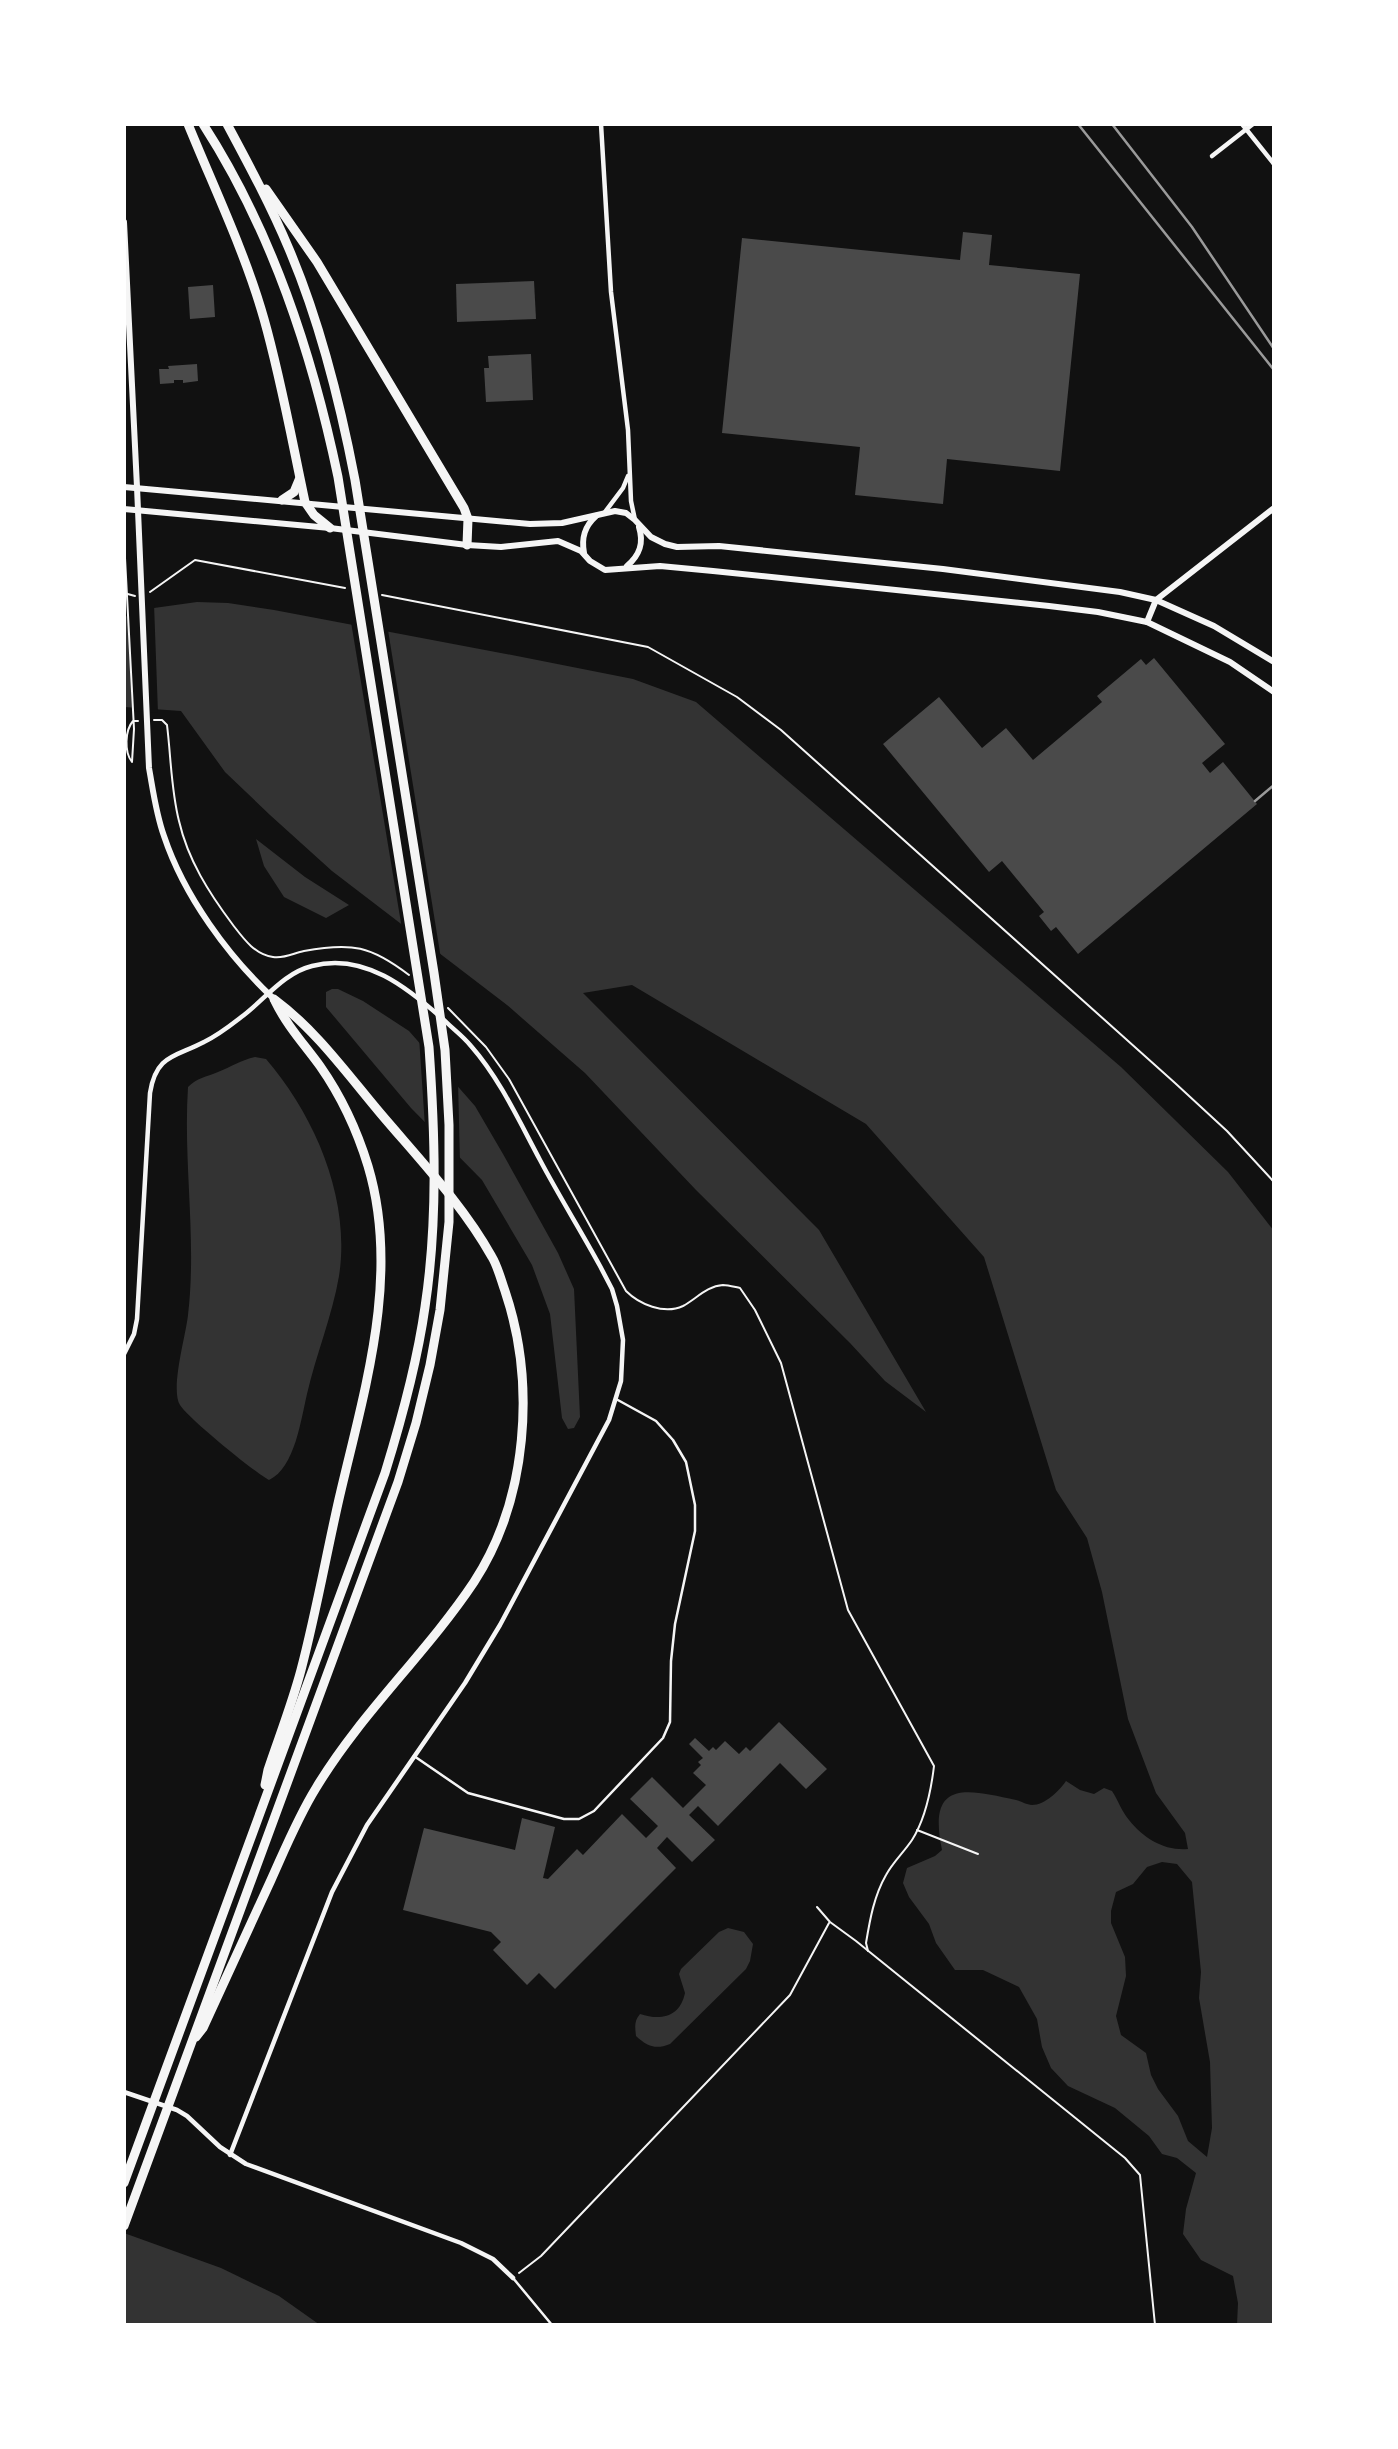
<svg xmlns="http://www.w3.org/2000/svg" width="1398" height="2449" viewBox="0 0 1398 2449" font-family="'Golos Text',sans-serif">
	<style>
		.water { fill: #333; fill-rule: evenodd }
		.pier { fill: #111 }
		.building { fill: #4a4a4a }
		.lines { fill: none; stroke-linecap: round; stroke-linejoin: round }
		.path { stroke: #f5f5f5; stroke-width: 2 }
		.service { stroke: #f5f5f5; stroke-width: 2.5 }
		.minor { stroke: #f5f5f5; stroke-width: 4.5 }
		.tertiary { stroke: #f5f5f5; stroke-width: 6 }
		.secondary { stroke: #f5f5f5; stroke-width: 6 }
		.motorway { stroke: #f5f5f5; stroke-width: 9 }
		.rail { stroke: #9a9a9a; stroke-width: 2.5 }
	</style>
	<rect width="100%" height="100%" fill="#111"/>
	<g class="water">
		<path d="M197 602 228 603 274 610 522 657 633 679 696 702 1121 1067 1228 1172 1274 1231V2325H1237L1238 2303 1233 2276 1201 2260 1183 2234 1186 2209 1196 2173 1177 2158 1162 2154 1149 2136 1115 2108 1068 2086 1051 2068 1042 2047 1037 2019 1019 1987 983 1970H955L936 1943 929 1924 909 1897 903 1883 907 1868 935 1856 942 1850C927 1779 966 1789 1016 1800 1021 1801 1027 1805 1032 1805 1045 1805 1059 1791 1066 1781L1080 1790 1094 1794 1104 1788 1112 1791C1118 1800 1122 1812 1129 1820 1144 1839 1165 1851 1188 1849L1185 1833 1156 1793 1128 1719 1102 1592 1087 1538 1056 1490 984 1257 866 1124 632 985 583 993 819 1230 926 1412 885 1381 850 1343 696 1190 585 1073 507 1005 332 871 270 815 225 772 181 711 124 707V608H154ZM1162 1862 1177 1864 1192 1882 1201 1972 1199 1998 1210 2062 1212 2128 1207 2157 1188 2141 1178 2116 1158 2089 1151 2075 1146 2053 1121 2035 1116 2016 1126 1976 1125 1957 1111 1923V1911L1116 1892 1133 1884 1147 1867Z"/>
		<path d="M256 839 305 877 349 905 326 918 284 897 264 866Z"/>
		<path d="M332 989H338L363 1001 409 1031 475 1106 503 1154 558 1253 574 1289 580 1417 574 1428 568 1429 562 1418 550 1314 532 1265 482 1180 411 1108 326 1007V992Z"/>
		<path d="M255 1057 266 1059C315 1116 351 1199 339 1276 332 1317 316 1354 307 1394 301 1419 295 1468 269 1480 254 1472 188 1418 180 1405 170 1389 186 1335 188 1315 197 1239 183 1163 188 1087 197 1078 206 1077 218 1072 231 1067 241 1060 255 1057Z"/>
		<path d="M728 1928 744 1932 753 1944 750 1961 746 1969 670 2044C655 2050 647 2046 636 2036 635 2027 634 2021 640 2014 661 2021 680 2017 685 1993L679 1974 681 1969 719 1932Z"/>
		<path d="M124 2233 221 2268 279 2296 320 2325H124Z"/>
	</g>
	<g class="pier">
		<path d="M124 604H154L158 713 132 711 128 617 124 615Z"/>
		<path d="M351 622 388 630 441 959 402 929Z"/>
		<path d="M419 1037 458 1081 460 1163 425 1127Z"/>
	</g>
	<g class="building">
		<path d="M963 232 992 235 989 265 1080 274 1060 471 947 459 943 504 855 495 860 447 722 433 742 238 960 260Z"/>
		<path d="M534 281 536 319 457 322 456 284Z"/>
		<path d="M213 285 215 317 190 319 188 287Z"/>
		<path d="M531 354 533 400 486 402 484 368H489L488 356Z"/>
		<path d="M197 364 198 381 183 383V380H174V383L160 384 159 369H169L168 366Z"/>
		<path d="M1154 658 1225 744 1202 763 1210 773 1223 762 1257 804 1078 954 1056 927 1051 931 1039 916 1044 912 1002 861 989 872 883 744 939 697 982 748 1006 728 1033 760 1102 702 1097 696 1141 659 1146 665Z"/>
		<path d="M779 1722 827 1769 806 1789 780 1763 718 1826 698 1806 689 1815 715 1840 692 1862 667 1837 657 1848 676 1868 555 1989 539 1973 527 1985 493 1950 501 1942 491 1932 403 1910 424 1828 515 1850 522 1818 555 1827 543 1878 548 1879 577 1849 583 1855 622 1814 646 1838 658 1826 630 1799 652 1777 683 1808 706 1785 693 1773 701 1765 698 1762 703 1758 689 1744 695 1738 709 1751 713 1747 716 1750 725 1741 739 1754 746 1747 750 1751Z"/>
	</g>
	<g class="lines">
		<g class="path">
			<path d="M124 539 134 729 132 762C124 752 125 730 133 721H138"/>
			<path d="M150 592 195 560 345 588"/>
			<path d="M124 593 135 596"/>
			<path d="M382 595 648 647 737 697 781 730 1175 1083 1227 1131 1274 1182"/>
			<path d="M154 720H162L167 725C171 757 171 790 179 821 188 860 209 893 233 925 243 938 255 955 273 957 284 959 294 953 304 951 352 942 371 946 409 975"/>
			<path d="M448 1008 486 1047 509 1079 626 1291C639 1304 664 1315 683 1306 696 1299 707 1286 723 1285 728 1285 735 1287 740 1288L755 1310 781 1363 848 1610 934 1766C931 1791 926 1818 912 1840 904 1852 893 1862 886 1875 874 1896 870 1919 866 1943L868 1951"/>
			<path d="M917 1830 978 1854"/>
			<path d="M817 1907 830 1922 856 1941 1125 2158 1140 2175 1155 2325"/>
			<path d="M519 2273 541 2256 790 1995 829 1923"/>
		</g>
		<g class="service">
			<path d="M414 1756 468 1793 564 1819H579L594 1811 663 1738 670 1722 671 1661 675 1624 695 1531V1505L686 1462 673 1440 656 1421 616 1399"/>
			<path d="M513 2278 552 2325"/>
		</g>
		<g class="minor">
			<path d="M601 124 611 292 628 430 631 501 635 520"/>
			<path d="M1242 124 1274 164"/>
			<path d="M1212 156 1253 124"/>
			<path d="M605 512 623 488 628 476"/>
			<path d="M124 1354 134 1334 137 1319 150 1093C156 1054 176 1057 204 1042 219 1035 231 1025 244 1015 266 998 284 973 312 966 364 952 408 988 444 1020 453 1029 463 1036 471 1046 500 1079 519 1121 540 1160 559 1196 581 1231 600 1266L612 1289 617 1306 623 1340 621 1381 609 1420 500 1625 465 1683 367 1825 332 1892 230 2155"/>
			<path d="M124 2092 177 2110 187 2116 220 2147 246 2164 461 2243 493 2259 513 2278"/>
		</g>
		<g class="tertiary">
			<path d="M124 222 137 487"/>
			<path d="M1156 600 1214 626 1274 662"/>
			<path d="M1147 622 1230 662 1274 692"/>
		</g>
		<g class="secondary">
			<path d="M124 487 530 524 562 523 615 511 626 513 635 520 651 537 665 544 677 547 719 546 943 569 1120 592 1156 600"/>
			<path d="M137 487 149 768C153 790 156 814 164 836 184 896 228 956 274 999"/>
			<path d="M124 509 330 528 467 545 501 547 558 541 581 551 590 561 605 570 660 566 713 571 1049 606 1098 612 1147 622 1156 600 1274 508"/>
			<path d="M584 553C581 537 585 526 596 516"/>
			<path d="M627 566C640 555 644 543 639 527"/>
		</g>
		<g class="motorway">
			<path d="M188 124C214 188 245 252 264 319 281 379 292 441 305 502L314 515 330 528"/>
			<path d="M266 189 317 262 464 508 468 519 467 545"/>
			<path d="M282 500 294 492 299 480"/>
			<path d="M265 1785 268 1770C279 1737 292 1704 301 1670 316 1613 326 1556 339 1499 364 1391 401 1276 368 1166 357 1130 341 1096 320 1066 304 1044 287 1026 275 1001"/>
			<path d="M196 2037 203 2028C226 1979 248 1929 271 1880 285 1849 298 1817 316 1788 361 1713 426 1654 474 1582 528 1499 536 1383 505 1291 501 1280 498 1267 492 1257 463 1205 420 1160 381 1114 348 1075 316 1030 274 999"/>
			<path d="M124 2183 385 1473C402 1418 417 1364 425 1307 438 1221 435 1134 429 1047L338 477C312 353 272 231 203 124"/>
			<path d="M124 2226 398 1482 416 1423 430 1365 440 1310 449 1222V1125L445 1050 434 973 355 480C340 402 320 322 289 249 271 206 249 165 227 124"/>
		</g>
		<g class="rail">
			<path d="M1078 124 1274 370"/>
			<path d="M1112 124 1192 227 1274 349"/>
			<path d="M1255 801 1274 785"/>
		</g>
	</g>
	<rect width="1398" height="2449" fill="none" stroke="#ffffff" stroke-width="252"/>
</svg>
